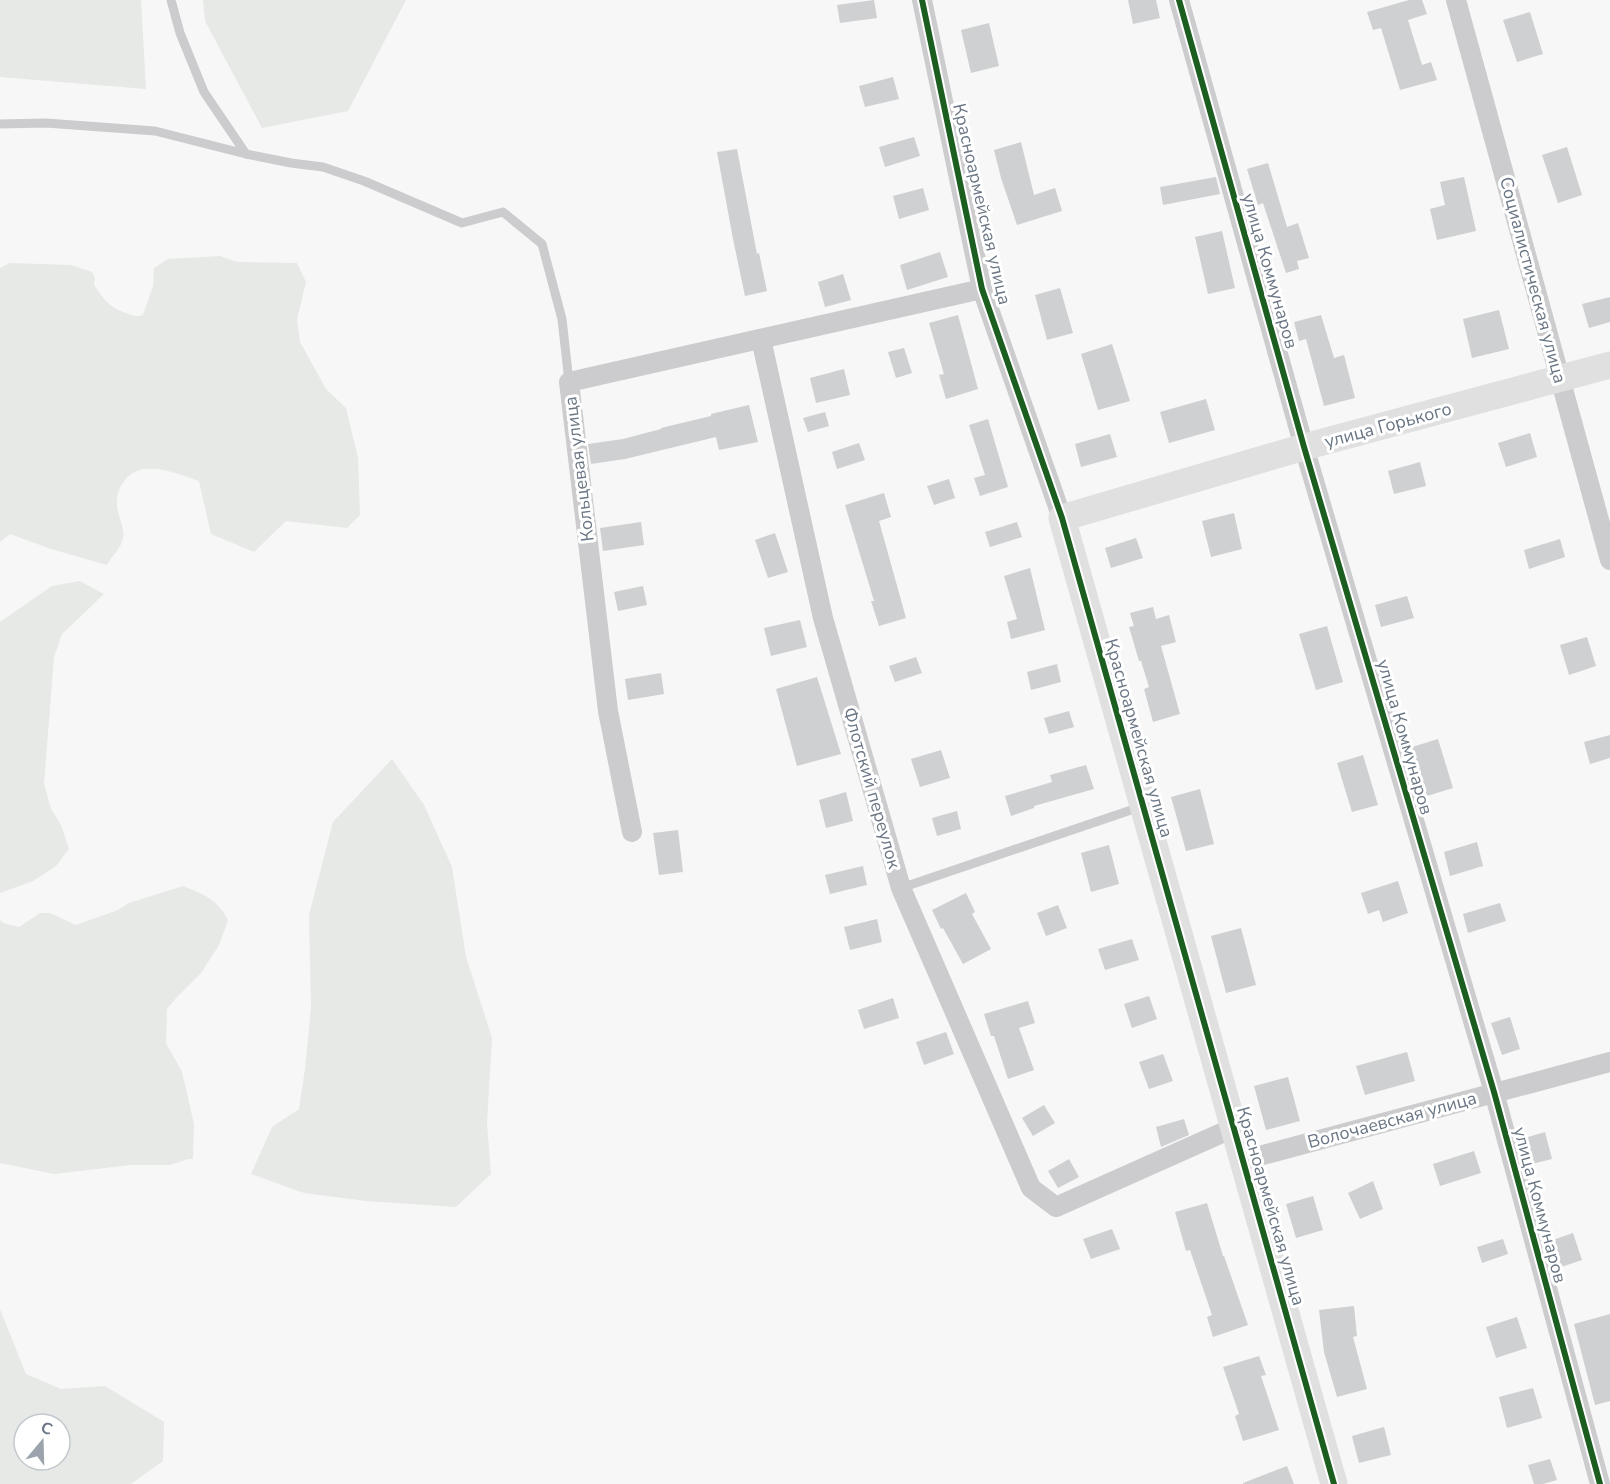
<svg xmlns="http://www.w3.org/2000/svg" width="1610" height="1484" viewBox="0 0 1610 1484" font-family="'Nunito Sans',sans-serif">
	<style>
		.green { fill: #e6e9e5; fill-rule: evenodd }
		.building { fill: #cfd0d1 }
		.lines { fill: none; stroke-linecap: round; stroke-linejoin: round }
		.lane { stroke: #ccccce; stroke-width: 9 }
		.street { stroke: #ccccce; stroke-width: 20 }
		.secondary { stroke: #e0e0e1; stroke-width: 27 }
		.cycleway-casing { stroke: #fff; stroke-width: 10 }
		.cycleway { stroke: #1b5e20; stroke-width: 6 }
		.labels { text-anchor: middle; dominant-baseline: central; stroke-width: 6; stroke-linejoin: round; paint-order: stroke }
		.street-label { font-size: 18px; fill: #6a7684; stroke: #fff }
	</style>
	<rect width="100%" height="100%" fill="#f7f7f7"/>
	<g class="green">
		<path d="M0 0H141L146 89 0 77Z"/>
		<path d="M203 0H406L348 111 262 128 205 21Z"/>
		<path d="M220 256 237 262 297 263 306 282 297 319 300 342 326 389 346 408 358 458 360 515 347 528 286 521 254 552 211 534 199 481C178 474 142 458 125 480 119 487 116 496 117 506 118 516 125 528 123 538 121 549 112 555 107 565L51 549 10 534 0 542V268L10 263 71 265 92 272 95 278 94 285C105 301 110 308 129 314 135 316 137 317 143 315L153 286 154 268 168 259Z"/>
		<path d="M80 581 104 594 62 634 54 657 44 784 51 809 61 825 69 849 56 866 33 881 0 893V622L52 586Z"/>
		<path d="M392 759 424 805 452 867 466 957 492 1038 487 1123 491 1174 456 1207 366 1201 304 1193 251 1174 272 1127 299 1109 305 1069 311 1007 309 915 333 822Z"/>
		<path d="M183 886C203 894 217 899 228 920L219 945 201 973 177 997 167 1009 166 1043 182 1072 194 1124 193 1159H188L170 1165H131L54 1174 0 1163V920L3 923 19 927 40 913H50L76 925 118 910 129 903Z"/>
		<path d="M0 1309 26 1374 61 1389 105 1386 164 1422 163 1461 131 1484H0ZM24 1424H60V1460H24Z"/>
	</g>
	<g class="building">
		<path d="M874 0 877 18 840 23 837 5Z"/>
		<path d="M1128 0H1156L1160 18 1133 24Z"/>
		<path d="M1409 0H1422L1427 14 1408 20 1422 65 1431 62 1437 80 1400 90 1381 28 1373 30 1367 12Z"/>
		<path d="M1530 12 1543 54 1517 62 1503 20Z"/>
		<path d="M989 23 999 66 971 73 961 30Z"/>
		<path d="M893 77 899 99 865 107 859 86Z"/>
		<path d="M914 137 920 156 885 167 879 147Z"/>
		<path d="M1021 142 1034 195 1055 188 1062 211 1017 225 1001 178 994 150Z"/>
		<path d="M1567 147 1582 195 1558 203 1542 155Z"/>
		<path d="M737 149 757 254 759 253 767 291 745 296 733 239 717 152Z"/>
		<path d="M1268 163 1287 227 1298 223 1309 258 1297 261 1299 269 1286 273 1263 203 1258 205 1247 169Z"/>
		<path d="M1216 177 1220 194 1163 205 1160 187Z"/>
		<path d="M1464 177 1476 231 1437 240 1430 209 1445 205 1440 182Z"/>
		<path d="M923 188 929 210 899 219 893 196Z"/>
		<path d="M1222 231 1235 288 1208 294 1195 237Z"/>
		<path d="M940 252 948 277 907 290 900 265Z"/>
		<path d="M843 274 851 300 825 307 818 282Z"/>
		<path d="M1060 288 1073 333 1047 340 1035 295Z"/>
		<path d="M1610 297V322L1589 328 1582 304Z"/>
		<path d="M1499 310 1509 349 1472 358 1463 319Z"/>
		<path d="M958 315 978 389 946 399 939 375 944 374 929 323Z"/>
		<path d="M1321 315 1334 358 1344 355 1355 398 1324 406 1306 339 1299 341 1294 322Z"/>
		<path d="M1112 344 1130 401 1098 410 1081 354Z"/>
		<path d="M904 348 912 373 896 378 888 352Z"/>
		<path d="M844 369 850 395 816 403 810 378Z"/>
		<path d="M1206 399 1215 430 1169 443 1160 412Z"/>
		<path d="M749 405 758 442 719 450 716 437 625 459 591 464 588 444 623 439 661 429V428L711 416V414Z"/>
		<path d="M825 412 829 426 808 432 803 418Z"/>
		<path d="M988 419 1008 487 980 496 974 478 985 475 969 425Z"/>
		<path d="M1530 433 1537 457 1506 467 1498 443Z"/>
		<path d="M1110 434 1117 457 1081 467 1075 444Z"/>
		<path d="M859 443 865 460 837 469 832 452Z"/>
		<path d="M1420 462 1426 486 1394 494 1388 471Z"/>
		<path d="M949 479 955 498 934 505 927 486Z"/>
		<path d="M884 493 891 517 879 521 906 618 879 626 871 601H874L845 505Z"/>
		<path d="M1234 513 1242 549 1211 557 1202 521Z"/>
		<path d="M641 522 644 545 603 551 600 528Z"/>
		<path d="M1017 522 1022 537 990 547 985 532Z"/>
		<path d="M775 533 788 572 768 578 755 540Z"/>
		<path d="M1136 538 1143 558 1111 568 1105 548Z"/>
		<path d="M1560 539 1565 557 1529 569 1524 550Z"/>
		<path d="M1030 568 1045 630 1011 639 1007 622 1017 619 1004 576Z"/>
		<path d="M643 586 647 605 618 611 614 592Z"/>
		<path d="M1407 596 1414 618 1381 627 1375 605Z"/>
		<path d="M1153 607 1156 619 1169 615 1176 642 1161 646 1180 714 1153 722 1144 689 1149 687 1141 661H1139L1129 627 1134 626 1130 613Z"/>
		<path d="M800 620 807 647 771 656 764 628Z"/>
		<path d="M1327 626 1343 682 1316 690 1299 634Z"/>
		<path d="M1587 637 1596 666 1569 675 1560 645Z"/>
		<path d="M916 657 922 673 895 682 889 666Z"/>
		<path d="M1057 664 1061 682 1031 690 1027 672Z"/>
		<path d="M661 673 664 694 628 700 625 679Z"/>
		<path d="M817 677 841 754 797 766 776 689Z"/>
		<path d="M1069 711 1074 727 1049 734 1044 718Z"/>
		<path d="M1610 735V758L1590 764 1584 742Z"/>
		<path d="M1438 739 1453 788 1427 796 1412 747Z"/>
		<path d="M941 750 950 778 920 787 911 759Z"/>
		<path d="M1363 755 1378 805 1352 812 1337 763Z"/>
		<path d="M1086 765 1094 789 1034 806V808L1011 816 1005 796 1052 782 1050 775Z"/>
		<path d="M1200 789 1214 844 1186 851 1171 797Z"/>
		<path d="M846 792 853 821 826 828 819 800Z"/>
		<path d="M957 811 961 829 937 836 932 818Z"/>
		<path d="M678 830 683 872 659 875 653 833Z"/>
		<path d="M1477 842 1483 866 1450 876 1444 852Z"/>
		<path d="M1109 845 1119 884 1091 892 1081 853Z"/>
		<path d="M863 866 867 885 830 894 825 875Z"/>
		<path d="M1398 881 1408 913 1383 922 1379 910 1368 914 1361 893Z"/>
		<path d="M966 893 975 912 972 914 991 949 963 964 943 928 941 929 932 910Z"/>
		<path d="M1500 903 1506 921 1468 933 1463 914Z"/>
		<path d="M1058 905 1067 928 1046 936 1037 913Z"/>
		<path d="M877 919 882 942 850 950 844 927Z"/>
		<path d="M1241 928 1256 985 1226 993 1211 936Z"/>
		<path d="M1132 939 1139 960 1105 970 1098 949Z"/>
		<path d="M1149 996 1157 1019 1132 1028 1124 1004Z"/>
		<path d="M893 998 899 1018 864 1029 858 1010Z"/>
		<path d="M1028 1001 1035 1023 1019 1028 1034 1070 1008 1079 994 1036H991L984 1014Z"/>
		<path d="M1510 1017 1520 1049 1502 1055 1491 1023Z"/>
		<path d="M946 1032 954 1054 924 1065 916 1042Z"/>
		<path d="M1407 1052 1415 1081 1365 1095 1356 1066Z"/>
		<path d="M1163 1054 1173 1081 1149 1089 1139 1062Z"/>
		<path d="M1288 1077 1300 1121 1266 1130 1254 1086Z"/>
		<path d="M1044 1105 1055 1123 1033 1136 1022 1118Z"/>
		<path d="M1184 1119 1189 1135 1161 1147 1156 1127Z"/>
		<path d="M1545 1132 1552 1159 1528 1165 1521 1139Z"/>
		<path d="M1474 1151 1481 1173 1440 1186 1433 1164Z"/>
		<path d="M1069 1159 1079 1177 1058 1188 1048 1171Z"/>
		<path d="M1373 1181 1383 1209 1360 1219 1348 1193Z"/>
		<path d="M1313 1196 1323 1230 1296 1238 1286 1204Z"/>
		<path d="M1207 1203 1223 1256H1224L1248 1325 1213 1337 1207 1317 1212 1315 1190 1250 1186 1251 1175 1212Z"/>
		<path d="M1112 1229 1120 1249 1091 1259 1083 1239Z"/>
		<path d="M1573 1233 1582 1260 1555 1269 1547 1242Z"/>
		<path d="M1503 1239 1508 1254 1482 1263 1477 1247Z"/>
		<path d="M1354 1306 1357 1336 1353 1337 1367 1389 1337 1397 1324 1352 1319 1310Z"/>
		<path d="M1610 1314V1401L1595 1405 1574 1324Z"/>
		<path d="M1517 1317 1527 1348 1496 1358 1486 1327Z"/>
		<path d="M1259 1356 1266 1375 1261 1376 1279 1430 1243 1441 1235 1416 1239 1414 1223 1367Z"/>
		<path d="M1533 1388 1542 1418 1507 1428 1499 1397Z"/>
		<path d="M1384 1427 1391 1455 1359 1463 1352 1436Z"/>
		<path d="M1550 1459 1557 1480 1543 1484H1534L1528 1465Z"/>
		<path d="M1287 1466 1294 1484H1243V1483Z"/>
	</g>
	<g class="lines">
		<g class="lane">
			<path d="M171 0 180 33 204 92 246 154"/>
			<path d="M0 124 46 123 155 131 246 154 291 163 323 167 364 181 462 223 503 212 542 244 562 319 569 382"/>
			<path d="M901 888 1140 807"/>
		</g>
		<g class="street">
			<path d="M922 0 982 289 1062 518"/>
			<path d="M1179 0 1304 447 1494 1092 1600 1484"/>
			<path d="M1456 0 1610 560"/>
			<path d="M761 339 823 618 901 888 1031 1188 1056 1207 1233 1128"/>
			<path d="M632 832 608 711 569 382 982 289"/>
			<path d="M1244 1160 1610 1062"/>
		</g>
		<path class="secondary" d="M1334 1484 1062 518 1304 447 1610 365"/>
		<defs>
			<g id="cycleway">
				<path d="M922 0 982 289 1062 518 1334 1484"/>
				<path d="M1179 0 1304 447 1494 1092 1600 1484"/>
			</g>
		</defs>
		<use href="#cycleway" class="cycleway-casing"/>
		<use href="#cycleway" class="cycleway"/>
	</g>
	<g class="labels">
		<g class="street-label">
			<text transform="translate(982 204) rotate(77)">Красноармейская улица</text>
			<text transform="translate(1270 271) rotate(74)">улица Коммунаров</text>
			<text transform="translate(1533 280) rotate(75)">Социалистическая улица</text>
			<text transform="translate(1388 425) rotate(-15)">улица Горького</text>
			<text transform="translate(579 469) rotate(-97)">Кольцевая улица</text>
			<text transform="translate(1405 737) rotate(74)">улица Коммунаров</text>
			<text transform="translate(1139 738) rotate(74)">Красноармейская улица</text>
			<text transform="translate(872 788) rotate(74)">Флотский переулок</text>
			<text transform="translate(1392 1120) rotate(-15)">Волочаевская улица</text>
			<text transform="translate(1540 1205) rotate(75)">улица Коммунаров</text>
			<text transform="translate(1271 1206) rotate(74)">Красноармейская улица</text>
		</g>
	</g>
	<g transform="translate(42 1442) rotate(19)"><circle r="28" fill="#ffffff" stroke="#c3c8ce" stroke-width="1.5"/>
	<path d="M0-4.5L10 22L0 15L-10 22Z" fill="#9ba3ac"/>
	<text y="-9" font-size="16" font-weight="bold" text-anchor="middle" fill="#6a7684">С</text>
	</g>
</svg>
